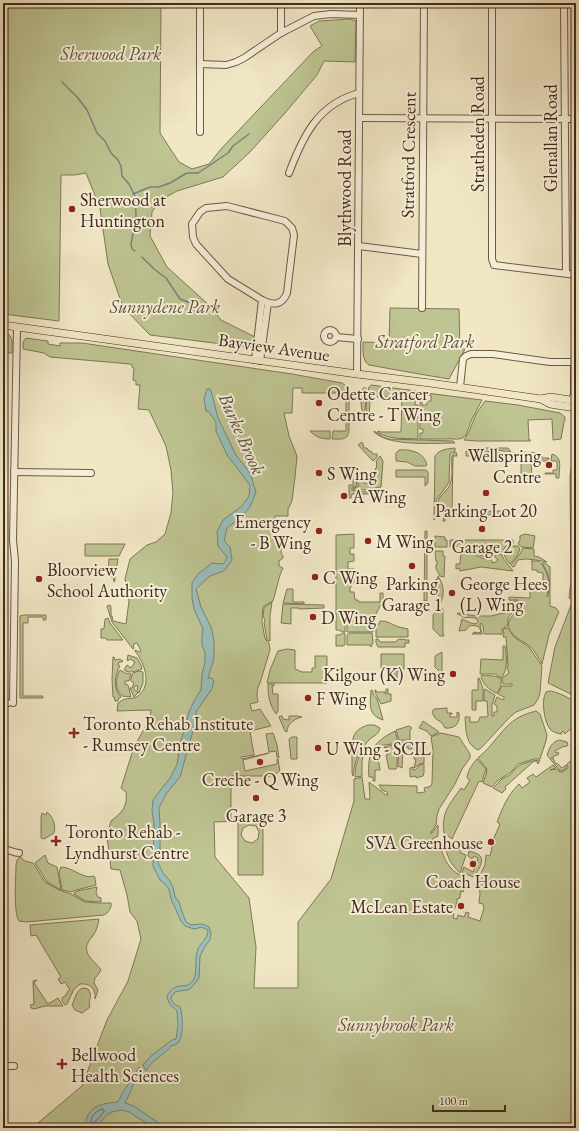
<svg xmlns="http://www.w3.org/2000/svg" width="579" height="1131" viewBox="0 0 579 1131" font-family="'EB Garamond',serif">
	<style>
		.green { fill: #bec492; stroke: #807756; fill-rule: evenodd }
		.water { fill: #9bbfba; stroke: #78837a }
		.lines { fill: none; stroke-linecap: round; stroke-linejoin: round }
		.shore { stroke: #6f746a; stroke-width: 1 }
		.stream { stroke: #78837a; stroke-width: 1.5 }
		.minor-casing { stroke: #6e5946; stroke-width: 8 }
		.major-casing { stroke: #432a1b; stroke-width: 8 }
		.minor { stroke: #f6efd9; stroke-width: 6 }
		.major { stroke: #f1e7c5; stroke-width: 7 }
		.poi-dot { fill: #8f2418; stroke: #f6efd9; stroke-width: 1.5 }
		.labels { text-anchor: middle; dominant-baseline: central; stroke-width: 4; stroke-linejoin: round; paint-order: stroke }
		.park-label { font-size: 18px; font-style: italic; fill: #625039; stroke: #f6efd9 }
		.street-label { font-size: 18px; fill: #432a1b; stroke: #f6efd9 }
		.poi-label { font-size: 18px; fill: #432a1b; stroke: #f6efd9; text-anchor: start }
		.water-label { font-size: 19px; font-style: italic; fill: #594f43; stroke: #f6efd9 }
	</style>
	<rect width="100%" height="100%" fill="#f1e7c5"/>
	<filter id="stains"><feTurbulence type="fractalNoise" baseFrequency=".005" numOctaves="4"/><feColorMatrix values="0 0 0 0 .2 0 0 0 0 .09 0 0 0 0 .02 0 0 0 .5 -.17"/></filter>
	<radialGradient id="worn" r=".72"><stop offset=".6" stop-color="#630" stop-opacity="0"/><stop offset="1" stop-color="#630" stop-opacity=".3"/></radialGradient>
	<g class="green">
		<path d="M3 3H161L160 133 179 162 192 169 209 164 221 149 314 51 322 46 310 26 319 21 350 19 356 21 355 62 324 61 317 75 285 113 250 152 223 177 177 191 159 201 152 212 150 236 167 267 210 306 221 320 255 337 254 348 150 335 123 307 108 264 100 208 86 173 75 175H61L59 321 3 314Z"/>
		<path d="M390 308 459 309 460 349H465L449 379 425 375 369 365C362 361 363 350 363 342L389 343Z"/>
		<path d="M3 331C14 335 12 343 12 353H3Z"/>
		<path d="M26 338 48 341V344L60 346V343H82L292 374 342 383 349 388 350 399 349 403V430C348 441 341 439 332 439L333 431H346V420H344V413L346 412V393H302V388H293L292 413H284L289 436 297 456 295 477 292 501 288 509V516H275V539L282 540 281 553 283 556V558L279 561V566L283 568 280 575 273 601 264 606 263 608 262 622 265 639 269 643 270 650 260 683C256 690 257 696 258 702L250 704 252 711 260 709 271 726 250 731 254 755 241 757 242 759 269 753 243 760 245 771 277 764V759H278L280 772H278L274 776H231V819H237V821L214 822 215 857 249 898 256 947 254 988H298V922L331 879 354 801V779L362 777 365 799H370L369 782 386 795H388L387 792 382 790 379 785 417 786V793L425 792 424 788 431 786 432 783 433 750 431 737 441 733 459 737 470 754V758L462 769 455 784 439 809 437 816 436 825 431 832V834L438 825V836L432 839 433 846 440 845C446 866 451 871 470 881L469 884 466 883 463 892 461 891 460 896V898L457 899C457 904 456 907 453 911L454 914 453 918 457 919 458 915 464 917 466 912 469 913 468 917 480 921 484 908 483 904 479 903 480 893 478 879 485 865 486 855 490 856 494 838 500 824 497 822C503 807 507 796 519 784L522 788 530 782 527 778 533 774 536 777 553 765 556 768 550 770 556 769 560 772H562L568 768 567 764 572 760V757L576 754 574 751 576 750V1128H32L82 1086 107 1020 128 981 141 939 137 921 130 912 127 895 120 870 111 869 107 836 111 821C122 813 128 806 126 792L121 788 134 747 150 719 151 710 117 711 118 703C120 702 123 699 126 699 130 698 134 699 138 696 153 685 144 662 135 651V650L140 652 141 651 137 643 134 644 133 645 134 648 133 649 112 622 107 606 110 605 111 607V616H112L113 621 126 624 129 601 125 579 130 559 147 545 156 542 165 534 171 513 173 493 171 470 166 446 149 410 138 409 140 385H136V381L133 380 134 368 132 367V365L130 364 50 357 44 353 23 349V342Z"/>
		<path d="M371 385 416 391 415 405H418V439C404 438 389 440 377 432L379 431 380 432H401L402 397H372L370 401 369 417H367C365 407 367 397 369 387Z"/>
		<path d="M363 388H366L367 391 365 410 366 421C361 413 359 397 363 388Z"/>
		<path d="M418 392 482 400 472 419 466 435C462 440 457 439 450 439V438L449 439H420V433H423V429H420V400H422V405H427V401H431V395H418Z"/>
		<path d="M485 401 518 405 560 413 565 417V420L564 422 561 439 553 440 552 419 528 420 529 440H531L530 441H477L464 440 469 432 476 414Z"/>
		<path d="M310 431H330V439C321 439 316 437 310 431Z"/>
		<path d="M374 431 383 437 389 439 453 441 455 443C433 443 390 447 374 432Z"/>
		<path d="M576 432V698L569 693 548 683 555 647 573 600 569 598 571 581 570 476Z"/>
		<path d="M362 442 363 444 364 448H367L369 451H371L373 454H377V457L373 461 358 445Z"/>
		<path d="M455 448V451L451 453 450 455 449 482 444 490 436 500 437 514 434 520 435 456C440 449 447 449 455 448Z"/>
		<path d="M469 448H508L511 452 497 450 475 454 466 450Z"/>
		<path d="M399 450C410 449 424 452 427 465L425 466H415L407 462 396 461V453Z"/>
		<path d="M466 451 477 455 495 452 511 454V456H466Z"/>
		<path d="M456 452 457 456H453L452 509H438C435 494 448 495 451 481 453 474 451 464 452 456L454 453Z"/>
		<path d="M521 452 542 453V458H549V459H548L547 461H541L540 457H531L532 479H521V456H513V453Z"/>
		<path d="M552 454C563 457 559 468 559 478H556V474H545V473H553V470H557V461H551Z"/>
		<path d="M380 456 383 461 381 487 366 490 353 489V488L358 487 359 485 357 482 358 477 366 484 376 473 375 472 376 470 375 469 377 467 376 466 377 465 376 461Z"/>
		<path d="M396 470H426L428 472V483L425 486V477H396Z"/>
		<path d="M353 479H356L357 486 352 487V490L365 492 373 491V494H352L351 498H349V485H353Z"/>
		<path d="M452 509 453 510 478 511V515H445V521H443L444 515Z"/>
		<path d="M480 511H507V515H485V513H482V515H480Z"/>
		<path d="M425 531H427V601H424Z"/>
		<path d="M354 534V548H350V554H354V561L348 562V569H354V583H352L351 587 350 588V592H354L355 600H358L359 602H380V593H383V601L382 602 375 616 372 618 371 620 356 615 350 616 345 622V632C342 632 340 630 336 630V535Z"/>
		<path d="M525 534 535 536 533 548 522 547 518 544 520 540V536Z"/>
		<path d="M435 536 445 537V540H447V547H435Z"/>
		<path d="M450 540H513V544L505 547 503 552 499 551C481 564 480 551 463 547 459 546 454 547 450 547Z"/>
		<path d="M85 544H125L119 556H85Z"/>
		<path d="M511 546H518L520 549 517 556 510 564C504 557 500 550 511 546Z"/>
		<path d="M461 548 482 558 486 559 491 558V560L493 563 496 562 498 560 494 556 498 554 502 555 503 558 513 571 481 567 460 571 459 568 456 569V564H460Z"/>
		<path d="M523 548 534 549V556L539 557 547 562 536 560 526 559 518 560 514 567H513L511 565 520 554Z"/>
		<path d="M435 551H443V556H445L444 577 440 576 436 569V565L437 564V561H436Z"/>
		<path d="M109 559H118L115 576V581L114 582 113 577H111V574H108Z"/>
		<path d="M531 561C533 561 536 561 538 561 544 564 549 578 549 584 549 589 547 592 547 597L548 596 550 582 547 572 542 563H545L550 567V606L556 608 559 612 549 635 542 664C539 658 535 652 531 647 524 641 502 633 510 619 511 617 512 616 514 614L513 601H518V600H509V597L530 598V586L543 585V573L537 572V570H532V562Z"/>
		<path d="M438 576C444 585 445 594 440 604L439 596 436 591V579H438Z"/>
		<path d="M287 589H293V602H304V604L283 603Z"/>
		<path d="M509 601H512V613L508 618V625L502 629V635L501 634H484L483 626 481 623 480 625 482 634H472L474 632 478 633 481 632C480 625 474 625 469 626L466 630 459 631 462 619 471 623 476 624 478 621C474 615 469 619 463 617 461 616 459 614 457 614L458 613 476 616H491L512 611 510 606H509Z"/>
		<path d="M272 602 270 616V641L267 640 264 623 265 620 263 616 264 608Z"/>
		<path d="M283 604 324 605V608L299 609V608H291V624L281 623Z"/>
		<path d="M393 604H422L423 609 399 610 395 608Z"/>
		<path d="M439 609H443V633L444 636H440L433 629V615Z"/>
		<path d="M24 615H46V620H43V617H28V623H23V696H43V698H20V616Z"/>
		<path d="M355 616 371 621 373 624V632H347C347 624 346 618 355 616Z"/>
		<path d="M108 618 110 623 123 640H107L105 638H101V629H104L105 619Z"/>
		<path d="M380 621C389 621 390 624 399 627 402 628 405 628 408 629V637H376V625L379 624Z"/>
		<path d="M505 628H508L514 637 529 647 542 666 540 693 538 699 534 705 516 712 511 716 481 748 478 750C465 744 466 729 465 717H470V722H478L480 717H486L488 716 487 701H484V690L485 689 495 695 492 705V716H494V712H497V706L494 704 497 697 503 700 504 699V697L498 694 502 686H512V684H503L502 678 509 673 508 670 507 668 508 665 506 637H503L504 634 503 630Z"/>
		<path d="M342 633H345V645H343V646H336V635H340Z"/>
		<path d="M350 633H372L373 642 371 647 370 645H347V636L348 634Z"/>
		<path d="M376 639H378L380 642H395L399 639 407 640H409V643H405V647H378L376 643Z"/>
		<path d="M503 646H505C507 656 508 671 501 678L495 674H480L481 659 503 660Z"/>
		<path d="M287 649 295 650V669L302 672H312V668H315V656H327V683H267L270 670 278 651Z"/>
		<path d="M442 652V674L435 667V656Z"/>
		<path d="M381 654H404V669H403V671H397V678L396 679H394V674L392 673 390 669H381Z"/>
		<path d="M128 655 137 658 141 665 142 669C136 671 130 674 124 670L127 665 131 668 135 662 130 659 128 661 127 660Z"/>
		<path d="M113 657H114L115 660 119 659 123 661 122 662H119L118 665 120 666C114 676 113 689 121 697L118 699V701H115L114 697H113L112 679Z"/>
		<path d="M120 670 125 673 131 674 129 681H125V684L128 685 131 697 122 696C115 690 115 678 120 670Z"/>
		<path d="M139 671 143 672V683L139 693 137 690 138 686H136L134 687V689L138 693 134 697 130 688H132L134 683 131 681V678L133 673Z"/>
		<path d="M482 675C488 677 494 674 501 679V686L497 693H496C489 689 484 686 481 677Z"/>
		<path d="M478 678H479L483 688V701H476V710H472V690H478Z"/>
		<path d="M268 684H274V686H272L273 694H278V711L276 714C269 704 268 695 268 684Z"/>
		<path d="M386 689H388V694H391V701L381 704C379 699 375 695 375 690H376V692H385V694H386Z"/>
		<path d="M371 690 373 691V694L377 699 379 705 383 720C368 715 370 705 371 690Z"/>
		<path d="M549 691C555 691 571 698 575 703 577 705 577 721 576 725 575 726 572 729 572 730H569L565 734 563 731 561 733 562 734C558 734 553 732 550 729 544 721 541 700 546 692Z"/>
		<path d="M447 708V713H452V714H450V717H457V712L459 713C460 723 456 729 445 728L442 723 435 718 432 712 434 709Z"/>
		<path d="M536 711 540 714 547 735 546 741 540 759H534L518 764 511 772 497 781 492 787 483 783 486 775 487 769 478 758C482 754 487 750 491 745 506 727 512 717 536 711Z"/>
		<path d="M280 716H282L283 719 289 720V716H297L302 717C295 719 287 723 287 732L285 731 279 717Z"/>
		<path d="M423 721 439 732 431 736 427 731 419 728Z"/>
		<path d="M368 725H374L380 728C379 734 375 735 370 739 366 743 362 749 359 754 355 761 354 768 353 776L352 773C352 766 352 760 352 753 352 739 352 730 368 725Z"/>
		<path d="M409 726 412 728 410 730V740H399L396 730Z"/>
		<path d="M395 731 397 738V742L392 744 376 746 380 770H375V781H373V777H369C367 752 373 742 395 731Z"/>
		<path d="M273 733 277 745 279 758 277 757 276 751 269 752 266 734Z"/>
		<path d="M292 737H297V759H291L289 739Z"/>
		<path d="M559 740 567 742 568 745 565 747 564 746 555 751 556 753 558 752 559 754 551 758H553L555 763 558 764 562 768 566 765V768L562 771 559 770 547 755C550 747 551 743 559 740Z"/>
		<path d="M399 742H409L412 746V749H408V747H403L402 768 398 766Z"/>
		<path d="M397 743V768L396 769H389L386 755H388L387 748H384V747L393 745Z"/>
		<path d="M365 747 362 762V776L355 777C355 765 358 757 365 747Z"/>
		<path d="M416 748 424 752V763L420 764 414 768 416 759H414V750Z"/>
		<path d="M477 759 486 769 482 782 479 781 452 839 444 833C441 812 450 804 461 788L464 790 470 780 467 778C468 770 472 765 477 759Z"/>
		<path d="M540 760 538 764 536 761H534L505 787 506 789 502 793 493 788 502 779 510 775 515 769 520 765 532 761Z"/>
		<path d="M421 764H424V773L423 776 416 778V776L410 777V768L413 767V770H415Z"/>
		<path d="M47 812C53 817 56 825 54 833L44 839 41 838V818L42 813 46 815Z"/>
		<path d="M238 819H264V822H263V875H238ZM249 825 256 826 259 832 258 839 252 843 245 841 241 835 243 828Z"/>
		<path d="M448 843 455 846 461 852V853L466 855 460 873C450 863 447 857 445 844Z"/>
		<path d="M469 851C472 852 477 853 479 855 486 860 477 873 473 877L462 872 464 867 473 872 478 858 474 856 472 859 468 856Z"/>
		<path d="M45 855 48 863 57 867 61 890 47 882 35 863Z"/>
		<path d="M20 857 25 861 33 863 45 882 59 890 71 894 85 902 97 903H111C112 908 108 913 104 915L26 922 19 921C13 912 16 877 16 865L17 860Z"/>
		<path d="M61 867C73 867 83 880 94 876L95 878 96 885 76 890 71 892 62 890 59 872Z"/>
		<path d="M97 887 96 893 98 897 101 898V902L85 901 74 894V893L77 891Z"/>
		<path d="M99 919C98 925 97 929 94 934 90 940 85 944 87 952 88 957 97 964 101 970L97 976 95 978 94 983 98 990 95 999C96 988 90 983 80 984L74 989 67 1004 65 1005 62 1001V998L67 994V992L70 990 65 982 61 984 58 979 61 977 36 935 31 936 30 925Z"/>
		<path d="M37 980 34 983 48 1004 58 998 63 1006H45L34 1009 31 1008 30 1005 34 1004 33 981Z"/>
		<path d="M83 988 88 989C94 997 87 1000 90 1007L82 1013 75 1010 72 1005C75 999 76 990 83 988Z"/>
	</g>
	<g class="water">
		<path d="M207 389H210L211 391 218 418 236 455 250 473 256 492 250 507 242 516 227 528 224 541 230 547 232 560 224 571 210 576 196 589 201 607 211 627 214 640V658L208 678H212L214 681 212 689 196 712V720L180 777 166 794 159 808 160 823V853L158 863 163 873 169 880 173 887 175 897 179 902 181 909 186 922 191 925 202 924 205 925 209 927 211 933 210 940 205 946 200 956 199 978 192 987 188 990 179 991 175 992 171 997C171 1003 176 1005 180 1007 183 1015 184 1039 177 1044 175 1045 173 1045 171 1046 169 1048 167 1051 164 1053 158 1058 150 1063 146 1071L143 1065 151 1056 172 1040 176 1039 178 1025 177 1011C172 1006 168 1004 167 996 177 980 182 990 191 983 199 976 194 961 197 952 199 943 208 940 208 930L202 927 194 929 185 926 181 921 171 899 169 889 165 884 160 880 153 866 154 824 152 811 153 800 170 778 177 765 180 744 189 712 194 701 201 690 202 675 205 662V653L202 645V636L203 629 194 609 192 598V583L198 574 212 563 223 564 225 562 227 557 218 546 217 532 223 520 242 506 249 496 250 485 227 455 216 431V422L209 412 206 411 204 399Z"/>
		<path d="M139 1067 142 1072 134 1083 129 1095 125 1103 134 1106 160 1124 164 1128H154L129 1112 121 1110 112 1112 107 1115 95 1128H85C86 1124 86 1119 88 1115 94 1104 107 1103 118 1102L122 1094Z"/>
	</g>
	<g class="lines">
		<path class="shore" d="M102 1109 104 1110V1112L94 1123H91V1121C92 1115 96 1111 102 1109Z"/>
		<g class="stream">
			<path d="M62 82 78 98 87 110 97 133 105 141 111 153 118 160 121 166 122 176 129 184 135 196 136 215 131 245 132 249 135 251"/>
			<path d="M133 194 150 187H159L170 183 187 173H198L228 153 233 146 249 134"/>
			<path d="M142 257 154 269 166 278 180 299 191 303 194 313"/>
		</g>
		<defs>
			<g id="minor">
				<path d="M281 3V33"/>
				<path d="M492 3V259L494 265 576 275"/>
				<path d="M564 3 566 273"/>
				<path d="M200 64 226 65 236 62 244 58 281 33 314 16 331 14 360 15"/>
				<path d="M359 118 576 119"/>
				<path d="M200 132V3"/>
				<path d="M289 173C303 136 318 104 359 93"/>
				<path d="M227 206 285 221 292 228 294 235 287 293C282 305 274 306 262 300L228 279 196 244 193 237 192 224 200 212 206 208Z"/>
				<path d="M359 246 422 254"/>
				<path d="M422 308 424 3"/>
				<circle cx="330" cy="336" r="6"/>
				<path d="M336 337 358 339"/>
				<path d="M255 360 262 300"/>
				<path d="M260 361 268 303"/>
				<path d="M357 374 360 3"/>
				<path d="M460 387 463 359 466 356 471 354H493L550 362H572L574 364V394L572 400"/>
				<path d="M14 472 91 473"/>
				<path d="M3 703H8"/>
				<path d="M13 703 15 561 13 540 17 327"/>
				<path d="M3 849C11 850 13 853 19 853"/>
				<path d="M3 1066H14"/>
			</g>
			<g id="major">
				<path d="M3 325 357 374 430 383 541 399 551 397 576 401"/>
				<path d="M541 399 550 404 576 408"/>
			</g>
		</defs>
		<use href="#minor" class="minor-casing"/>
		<use href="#major" class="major-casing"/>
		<use href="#minor" class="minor"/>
		<use href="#major" class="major"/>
	</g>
	<g class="poi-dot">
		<circle cx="72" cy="209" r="4"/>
		<circle cx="319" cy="403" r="4"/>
		<circle cx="549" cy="465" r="4"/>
		<circle cx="319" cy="473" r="4"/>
		<circle cx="486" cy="493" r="4"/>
		<circle cx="344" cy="496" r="4"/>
		<circle cx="482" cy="529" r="4"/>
		<circle cx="319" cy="531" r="4"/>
		<circle cx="368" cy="541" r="4"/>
		<circle cx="412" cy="566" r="4"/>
		<circle cx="315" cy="577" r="4"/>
		<circle cx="39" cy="579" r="4"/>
		<circle cx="452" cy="593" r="4"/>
		<circle cx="313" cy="617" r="4"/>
		<circle cx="453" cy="674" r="4"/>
		<circle cx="308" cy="698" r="4"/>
		<path d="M72 727h4v4h4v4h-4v4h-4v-4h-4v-4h4z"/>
		<circle cx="318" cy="748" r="4"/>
		<circle cx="260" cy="762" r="4"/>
		<circle cx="256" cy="798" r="4"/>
		<path d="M54 835h4v4h4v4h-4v4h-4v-4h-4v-4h4z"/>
		<circle cx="491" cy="842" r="4"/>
		<circle cx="473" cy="864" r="4"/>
		<circle cx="461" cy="906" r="4"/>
		<path d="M60 1058h4v4h4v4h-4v4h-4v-4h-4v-4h4z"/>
	</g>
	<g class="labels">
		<g class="park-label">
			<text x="111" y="53">Sherwood Park</text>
			<text x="165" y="306">Sunnydene Park</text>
			<text x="425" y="341">Stratford Park</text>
			<text x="396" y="1024">Sunnybrook Park</text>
		</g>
		<g class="street-label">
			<text transform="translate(477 134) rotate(-90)">Stratheden Road</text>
			<text transform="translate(550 138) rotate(-90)">Glenallan Road</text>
			<text transform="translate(408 155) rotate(-89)">Stratford Crescent</text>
			<text transform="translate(344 188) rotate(-90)">Blythwood Road</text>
			<text transform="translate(274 347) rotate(8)">Bayview Avenue</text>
		</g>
		<g class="poi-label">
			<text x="80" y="199">Sherwood at<tspan x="80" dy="21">Huntington</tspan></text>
			<text x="327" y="393">Odette Cancer<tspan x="327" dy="21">Centre - T Wing</tspan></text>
			<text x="541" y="455" text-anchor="end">Wellspring<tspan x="541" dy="21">Centre</tspan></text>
			<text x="327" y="473">S Wing</text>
			<text x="352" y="496">A Wing</text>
			<text x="486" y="510" text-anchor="middle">Parking Lot 20</text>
			<text x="311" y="521" text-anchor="end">Emergency<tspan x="311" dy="21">- B Wing</tspan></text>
			<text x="376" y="541">M Wing</text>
			<text x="482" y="546" text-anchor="middle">Garage 2</text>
			<text x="47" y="569">Bloorview<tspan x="47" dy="21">School Authority</tspan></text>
			<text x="323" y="577">C Wing</text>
			<text x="412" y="583" text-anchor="middle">Parking<tspan x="412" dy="21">Garage 1</tspan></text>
			<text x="460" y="583">George Hees<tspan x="460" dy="21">(L) Wing</tspan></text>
			<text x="321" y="617">D Wing</text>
			<text x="445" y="674" text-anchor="end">Kilgour (K) Wing</text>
			<text x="316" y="698">F Wing</text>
			<text x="83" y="723">Toronto Rehab Institute<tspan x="83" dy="21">- Rumsey Centre</tspan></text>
			<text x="326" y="748">U Wing - SCIL</text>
			<text x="260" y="779" text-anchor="middle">Creche - Q Wing</text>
			<text x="256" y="815" text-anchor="middle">Garage 3</text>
			<text x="65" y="831">Toronto Rehab -<tspan x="65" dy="21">Lyndhurst Centre</tspan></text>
			<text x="483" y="842" text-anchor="end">SVA Greenhouse</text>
			<text x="473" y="881" text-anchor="middle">Coach House</text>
			<text x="453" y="906" text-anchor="end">McLean Estate</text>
			<text x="71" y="1054">Bellwood<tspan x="71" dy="21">Health Sciences</tspan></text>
		</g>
		<g class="water-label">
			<text transform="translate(242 434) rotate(66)">Burke Brook</text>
		</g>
	</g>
	<rect width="579" height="1131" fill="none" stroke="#f1e7c5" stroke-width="16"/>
	<rect x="4" y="4" width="571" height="1123" fill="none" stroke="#432a1b" stroke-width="2"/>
	<rect x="8" y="8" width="563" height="1115" fill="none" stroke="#432a1b"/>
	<path d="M433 1105v6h72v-6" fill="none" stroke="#432a1b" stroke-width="2"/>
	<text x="439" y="1105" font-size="12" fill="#432a1b" stroke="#f6efd9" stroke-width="3" paint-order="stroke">100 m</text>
	<rect width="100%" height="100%" filter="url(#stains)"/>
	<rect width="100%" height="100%" fill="url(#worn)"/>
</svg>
